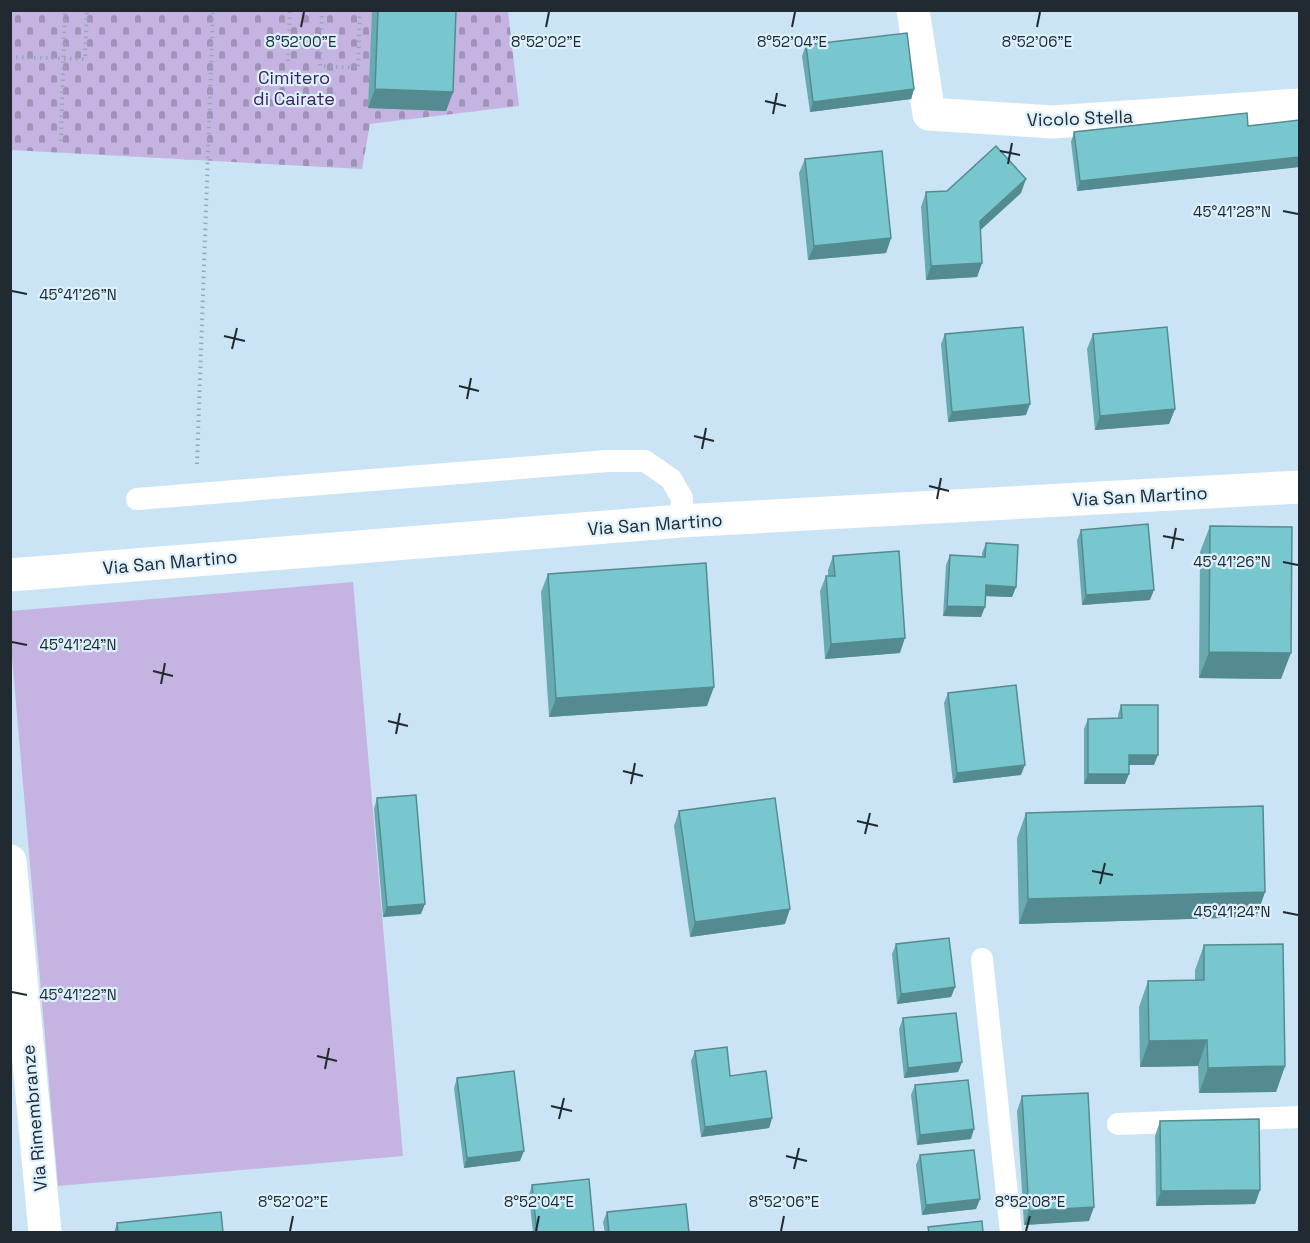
<svg xmlns="http://www.w3.org/2000/svg" width="1310" height="1243" viewBox="0 0 1310 1243" font-family="'Space Grotesk',sans-serif">
	<style>
		.green { fill: #c5b4e1 }
		.cemetery { fill: url(#cemetery-stones) }
		.lines { fill: none; stroke-linecap: round; stroke-linejoin: round }
		.path { stroke: #95aab7; stroke-width: 4; stroke-dasharray: 1.5 4.5; stroke-linecap: butt }
		.lane { stroke: #fff; stroke-width: 22 }
		.street { stroke: #fff; stroke-width: 33 }
		.secondary { stroke: #fff; stroke-width: 33 }
		.wall { fill: #67abb1 }
		.shaded-wall { fill: #548b90 }
		.building { fill: #78c7ce; stroke: #548b90; stroke-width: 1.5 }
		.ticks { fill: none; stroke: #202a30; stroke-width: 2 }
		.labels { text-anchor: middle; dominant-baseline: central; stroke-width: 4.5; stroke-linejoin: round; paint-order: stroke }
		.park-label { font-size: 18px; fill: #3f2160; stroke: #dcf0fe }
		.street-label { font-size: 18px; fill: #202a30; stroke: #dcf0fe }
		.ticks-label { font-size: 15px; text-anchor: middle; fill: #202a30; stroke: #dcf0fe; stroke-width: 4.5; stroke-linejoin: round; paint-order: stroke }
	</style>
	<defs>
		<pattern id="cemetery-stones" width="16" height="16" patternUnits="userSpaceOnUse" patternTransform="scale(1.5)"><rect width="16" height="16" fill="#c5b4e1"/><path d="M2 7V4a2 2 0 0 1 4 0v3zM10 15v-3a2 2 0 0 1 4 0v3z" fill="#a093b7"/></pattern>
	</defs>
	<rect width="100%" height="100%" fill="#cae4f5"/>
	<path class="green" d="M353 582 403 1156 58 1186 11 646V611Z"/>
	<path class="cemetery" d="M10 11H508L519 106 370 124 362 169 11 150Z"/>
	<g class="lines">
		<g class="path">
			<path d="M322 10 320 66 358 68 360 10"/>
			<path d="M10 57 85 59 87 10"/>
			<path d="M288 61 290 10"/>
			<path d="M61 141 65 10"/>
			<path d="M197 464 213 10"/>
		</g>
		<g class="lane">
			<path d="M137 499 607 461H645L671 479 682 498 681 521"/>
			<path d="M982 959 1011 1232"/>
			<path d="M1118 1124 1300 1117"/>
		</g>
		<g class="street">
			<path d="M913 10 929 114 1053 122 1300 105"/>
			<path d="M10 861 45 1232"/>
		</g>
		<path class="secondary" d="M10 575 681 521 1300 487"/>
	</g>
	<g class="wall">
		<path d="M372 10H456L453 92 446 111 368 108Z"/>
		<path d="M806 45 914 89 911 99 810 112 802 56Z"/>
		<path d="M1299 120V167L1077 191 1071 142 1074 132 1248 126Z"/>
		<path d="M805 159 891 238 886 253 808 260 799 173Z"/>
		<path d="M926 192 1021 193 980 230 982 263 977 277 926 280 921 207Z"/>
		<path d="M945 334 1026 415 948 422 941 344Z"/>
		<path d="M1093 334 1175 409 1169 424 1095 430 1087 349Z"/>
		<path d="M1210 526 1281 679 1199 678 1200 552Z"/>
		<path d="M1081 530 1150 600 1082 605 1077 540Z"/>
		<path d="M986 543 1016 587 1012 597 985 596 981 617 943 616 946 565 950 555 982 557V553Z"/>
		<path d="M833 556 900 653 825 659 820 591 826 576H828V570Z"/>
		<path d="M548 574 707 706 549 717 541 592Z"/>
		<path d="M948 693 1021 775 953 783 944 703Z"/>
		<path d="M1121 705 1154 765H1129L1125 784H1084V729L1088 719 1118 718V715Z"/>
		<path d="M377 798 421 914 383 917 374 809Z"/>
		<path d="M679 811 785 924 690 937 674 826Z"/>
		<path d="M1026 813 1265 892 1256 917 1019 924 1017 838Z"/>
		<path d="M896 944 955 987 951 997 897 1004 892 954Z"/>
		<path d="M1204 945 1285 1066 1276 1092 1199 1093 1198 1066 1140 1067 1139 1007 1148 981H1195V970Z"/>
		<path d="M903 1018 962 1062 958 1072 904 1078 899 1029Z"/>
		<path d="M695 1051 730 1076 772 1118 769 1128 701 1137 691 1061Z"/>
		<path d="M457 1078 520 1161 464 1168 454 1088Z"/>
		<path d="M915 1085 971 1139 917 1145 911 1095Z"/>
		<path d="M1022 1096 1089 1221 1024 1225 1017 1111Z"/>
		<path d="M1160 1121 1260 1190 1255 1204 1156 1206 1155 1136Z"/>
		<path d="M920 1155 980 1199 976 1209 922 1215 916 1165Z"/>
		<path d="M532 1185 594 1233H533L529 1195Z"/>
		<path d="M607 1212 689 1233H605L603 1222Z"/>
		<path d="M117 1223 223 1233H114Z"/>
	</g>
	<g class="shaded-wall">
		<path d="M375 89 453 92 446 111 368 108Z"/>
		<path d="M914 89 911 99 810 112 813 102Z"/>
		<path d="M1299 157V167L1077 191 1080 181Z"/>
		<path d="M1026 179 1021 193 974 236 980 221Z"/>
		<path d="M891 238 886 253 808 260 814 246Z"/>
		<path d="M982 263 977 277 926 280 931 266Z"/>
		<path d="M1030 404 1026 415 948 422 952 412Z"/>
		<path d="M1175 409 1169 424 1095 430 1100 416Z"/>
		<path d="M986 585 1016 587 1012 597 982 596Z"/>
		<path d="M1154 590 1150 600 1082 605 1086 595Z"/>
		<path d="M947 606 985 607 981 617 943 616Z"/>
		<path d="M905 638 900 653 825 659 831 644Z"/>
		<path d="M1209 652 1291 653 1281 679 1199 678Z"/>
		<path d="M714 687 707 706 549 717 556 698Z"/>
		<path d="M1129 755H1158L1154 765H1125Z"/>
		<path d="M1025 765 1021 775 953 783 957 773Z"/>
		<path d="M1088 774H1129L1125 784H1084Z"/>
		<path d="M1265 892 1256 917 1019 924 1028 899Z"/>
		<path d="M425 904 421 914 383 917 387 907Z"/>
		<path d="M790 909 785 924 690 937 695 922Z"/>
		<path d="M955 987 951 997 897 1004 901 994Z"/>
		<path d="M1207 1040 1198 1066 1140 1067 1149 1041Z"/>
		<path d="M962 1062 958 1072 904 1078 908 1068Z"/>
		<path d="M1285 1066 1276 1092 1199 1093 1208 1068Z"/>
		<path d="M772 1118 769 1128 701 1137 705 1127Z"/>
		<path d="M974 1129 971 1139 917 1145 920 1135Z"/>
		<path d="M524 1151 520 1161 464 1168 467 1158Z"/>
		<path d="M1260 1190 1255 1204 1156 1206 1161 1191Z"/>
		<path d="M980 1199 976 1209 922 1215 926 1205Z"/>
		<path d="M1094 1207 1089 1221 1024 1225 1029 1211Z"/>
	</g>
	<g class="building">
		<path d="M378 10H456L453 92 375 89Z"/>
		<path d="M907 33 914 89 813 102 806 45Z"/>
		<path d="M1247 113 1248 126 1299 120V157L1080 181 1074 132Z"/>
		<path d="M996 146 1026 179 980 221 982 263 931 266 926 192 947 191Z"/>
		<path d="M882 151 891 238 814 246 805 159Z"/>
		<path d="M1023 327 1030 404 952 412 945 334Z"/>
		<path d="M1167 327 1175 409 1100 416 1093 334Z"/>
		<path d="M1148 524 1154 590 1086 595 1081 530Z"/>
		<path d="M1210 526 1292 527 1291 653 1209 652Z"/>
		<path d="M986 543 1018 545 1016 587 986 585 985 607 947 606 950 555 985 557Z"/>
		<path d="M899 551 905 638 831 644 826 576H835L833 556Z"/>
		<path d="M706 563 714 687 556 698 548 574Z"/>
		<path d="M1016 685 1025 765 957 773 948 693Z"/>
		<path d="M1121 705H1158V755H1129V774H1088V719L1122 718Z"/>
		<path d="M416 795 425 904 387 907 377 798Z"/>
		<path d="M775 798 790 909 695 922 679 811Z"/>
		<path d="M1263 806 1265 892 1028 899 1026 813Z"/>
		<path d="M949 938 955 987 901 994 896 944Z"/>
		<path d="M1283 944 1285 1066 1208 1068 1207 1040 1149 1041 1148 981 1204 980V945Z"/>
		<path d="M956 1013 962 1062 908 1068 903 1018Z"/>
		<path d="M727 1047 730 1076 766 1071 772 1118 705 1127 695 1051Z"/>
		<path d="M514 1071 524 1151 467 1158 457 1078Z"/>
		<path d="M968 1080 974 1129 920 1135 915 1085Z"/>
		<path d="M1088 1093 1094 1207 1029 1211 1022 1096Z"/>
		<path d="M1259 1119 1260 1190 1161 1191 1160 1121Z"/>
		<path d="M974 1150 980 1199 926 1205 920 1155Z"/>
		<path d="M589 1179 594 1233H537L532 1185Z"/>
		<path d="M686 1204 689 1233H609L607 1212Z"/>
		<path d="M221 1212 223 1233H118L117 1223Z"/>
		<path d="M982 1221 983 1233H929L928 1227Z"/>
	</g>
	<path class="ticks" d="M301 27 304 12M546 27 549 12M792 27 795 12M1037 27 1040 12M765 101 786 106M773 114 777 93M1000 151 1020 155M1008 164 1012 143M1283 211 1298 214M12 291 27 294M224 336 245 341M232 349 237 328M459 386 479 391M467 399 471 378M694 436 714 441M702 449 706 428M929 486 949 491M937 499 941 478M1163 536 1184 540M1172 549 1176 528M1283 562 1298 565M12 642 27 645M153 671 173 676M161 684 165 663M388 721 408 726M396 734 400 713M623 771 643 776M631 784 635 763M857 821 878 826M865 834 870 813M1092 871 1113 875M1100 884 1105 863M1283 912 1298 915M12 992 27 995M317 1056 337 1061M325 1069 329 1048M551 1106 572 1111M559 1119 564 1098M786 1156 807 1161M794 1169 799 1148M290 1231 293 1216M536 1231 539 1216M781 1231 784 1216M1026 1231 1030 1216"/>
	<g class="labels">
		<g class="park-label">
			<text x="294" y="77">Cimitero<tspan x="294" dy="21">di Cairate</tspan></text>
		</g>
		<g class="street-label">
			<text transform="translate(1080 118) rotate(-2)">Vicolo Stella</text>
			<text transform="translate(1140 496) rotate(-3)">Via San Martino</text>
			<text transform="translate(655 524) rotate(-4)">Via San Martino</text>
			<text transform="translate(170 562) rotate(-5)">Via San Martino</text>
			<text transform="translate(34 1118) rotate(-95)">Via Rimembranze</text>
		</g>
	</g>
	<g class="ticks-label">
		<text x="301" y="47">8°52'00"E</text>
		<text x="546" y="47">8°52'02"E</text>
		<text x="792" y="47">8°52'04"E</text>
		<text x="1037" y="47">8°52'06"E</text>
		<text x="1232" y="217">45°41'28"N</text>
		<text x="78" y="300">45°41'26"N</text>
		<text x="1232" y="567">45°41'26"N</text>
		<text x="78" y="650">45°41'24"N</text>
		<text x="1232" y="917">45°41'24"N</text>
		<text x="78" y="1000">45°41'22"N</text>
		<text x="293" y="1207">8°52'02"E</text>
		<text x="539" y="1207">8°52'04"E</text>
		<text x="784" y="1207">8°52'06"E</text>
		<text x="1030" y="1207">8°52'08"E</text>
	</g>
	<rect width="1310" height="1243" fill="none" stroke="#202a30" stroke-width="24"/>
</svg>
